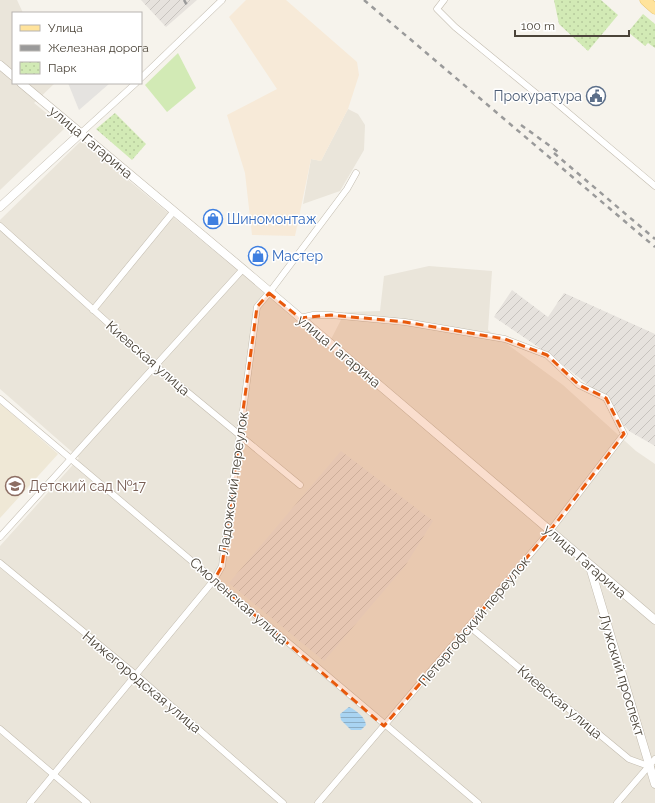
<svg xmlns="http://www.w3.org/2000/svg" width="655" height="803" viewBox="0 0 655 803" font-family="Raleway,sans-serif">
	<style>
		.residential { fill: #eae5da }
		.commercial { fill: #f7ead8 }
		.industrial { fill: url(#industrial-furrows) }
		.education { fill: #efe8d6 }
		.grass { fill: #d2eab5 }
		.park { fill: url(#park-dots) }
		.parking { fill: #e5e3e0 }
		.water { fill: url(#water-rules) }
		.lines { fill: none; stroke-linecap: round; stroke-linejoin: round }
		.minor-casing { stroke: #c2bbae; stroke-width: 7 }
		.tertiary-casing { stroke: #c2bbae; stroke-width: 9 }
		.primary-casing { stroke: #e6c16a; stroke-width: 11 }
		.minor { stroke: #fff; stroke-width: 6 }
		.tertiary { stroke: #fff; stroke-width: 8 }
		.primary { stroke: #ffe39c; stroke-width: 10 }
		.rail { stroke: #9a9a9a; stroke-width: 2.5; stroke-dasharray: 5 5; stroke-linecap: butt }
		.marked { fill: #e8590c; fill-opacity: 0.2; stroke: #e8590c; stroke-width: 3; stroke-dasharray: 8 5; stroke-linejoin: round }
		.labels { text-anchor: middle; dominant-baseline: central; stroke-width: 3; stroke-linejoin: round; paint-order: stroke }
		.service-label { font-size: 14px; fill: #4e5e75; stroke: #fff; text-anchor: end }
		.street-label { font-size: 14px; fill: #4b4439; stroke: #fff }
		.shop-label { font-size: 14px; fill: #366cbe; stroke: #fff; text-anchor: start }
		.education-label { font-size: 14px; fill: #785e54; stroke: #fff; text-anchor: start }
	</style>
	<defs>
		<pattern id="industrial-furrows" width="10" height="10" patternUnits="userSpaceOnUse"><rect width="10" height="10" fill="#e6e2dd"/><path d="M-1 1l2-2M0 10L10 0M9 11l2-2" fill="none" stroke="#c7c3be"/></pattern>
		<pattern id="park-dots" width="8" height="8" patternUnits="userSpaceOnUse"><rect width="8" height="8" fill="#d2eab5"/><path d="M2 2h.1M6 6h.1" fill="none" stroke="#b6ca9c" stroke-width="1.8" stroke-linecap="round"/></pattern>
		<pattern id="water-rules" width="6" height="5" patternUnits="userSpaceOnUse"><rect width="6" height="5" fill="#a9d4f2"/><path d="M0 2.5h6" fill="none" stroke="#8caec5"/></pattern>
	</defs>
	<rect width="100%" height="100%" fill="#f6f3ec"/>
	<g class="residential">
		<path d="M0 0H17L23 13H13V83H55L34 103 65 128 0 190Z"/>
		<path d="M348 109 358 114 365 125 364 150 340 191 303 204 311 159 321 161Z"/>
		<path d="M81 141 269 296 327 347 345 312 380 311 384 276 429 266 492 271 488 330 563 385 636 451 655 464V803H0V546L79 458 0 389V220Z"/>
	</g>
	<path class="commercial" d="M246 0H286L357 62 359 75 348 109 321 161 311 159 295 236 252 235 245 173 227 115 277 89 229 17Z"/>
	<g class="industrial">
		<path d="M141 0H197L166 27Z"/>
		<path d="M512 290 548 317 564 293 655 334V446L629 431 592 388 553 357 494 317Z"/>
		<path d="M341 451 433 521 405 566 324 661 229 583Z"/>
	</g>
	<path class="education" d="M0 403 58 454 0 518Z"/>
	<path class="grass" d="M178 53 196 88 167 112 145 85Z"/>
	<g class="park">
		<path d="M554 0H601L618 15 588 51 559 24Z"/>
		<path d="M643 14 655 24V48L648 43 645 46 628 32Z"/>
		<path d="M115 113 146 144 132 160 96 129Z"/>
	</g>
	<path class="parking" d="M68 83H110L79 110Z"/>
	<path class="water" d="M349 707C356 710 365 717 366 725L361 730H351L341 720 340 714Z"/>
	<g class="lines">
		<defs>
			<g id="minor">
				<path d="M444 0 437 9 455 27 538 95 553 100 655 186"/>
				<path d="M141 78 222 0"/>
				<path d="M81 133 136 83"/>
				<path d="M0 226 156 366 300 485"/>
				<path d="M93 310 174 211"/>
				<path d="M300 318 313 315H331L405 322 505 339 547 355 579 385 606 398 624 434 550 531 318 803"/>
				<path d="M0 399 478 803"/>
				<path d="M0 537 243 269"/>
				<path d="M0 563 136 675 283 803"/>
				<path d="M470 627 629 759 651 767"/>
				<path d="M0 729 87 803"/>
				<path d="M30 803 214 580 222 566 257 307 269 293 347 189 356 173"/>
				<path d="M617 803 655 759"/>
			</g>
			<g id="tertiary">
				<path d="M0 65 13 76"/>
				<path d="M21 83 243 269 655 620"/>
				<path d="M0 207 81 133"/>
				<path d="M590 567 655 784"/>
			</g>
			<path id="primary" d="M645 0 655 9"/>
		</defs>
		<use href="#minor" class="minor-casing"/>
		<use href="#tertiary" class="tertiary-casing"/>
		<use href="#primary" class="primary-casing"/>
		<use href="#minor" class="minor"/>
		<use href="#tertiary" class="tertiary"/>
		<use href="#primary" class="primary"/>
		<g class="rail">
			<path d="M184 0 188 7"/>
			<path d="M364 0 655 247"/>
			<path d="M521 125 561 154"/>
			<path d="M554 153 655 239"/>
		</g>
	</g>
	<path class="marked" d="M269 293 300 318 331 315 405 322 505 339 547 355 579 385 606 398 624 434 557 522 384 726 214 580 222 566 257 307Z"/>
	<defs>
		<symbol id="civic-ring" viewBox="-11 -11 22 22"><circle r="9.5" fill="#fff" stroke="#5c6f8a" stroke-width="1.5"/><path d="M-.6-6.5H3V-4.5H.6V-3L4-1V1h2V6H-6V1h2V-1L-.6-3ZM-1.2 2.5V6h2.4V2.5Z" fill="#5c6f8a"/></symbol>
		<symbol id="shop-ring" viewBox="-11 -11 22 22"><circle r="9.5" fill="#fff" stroke="#3f7fe0" stroke-width="1.5"/><path d="M-5-2.5h2.3a2.7 3.5 0 0 1 5.4 0H5L5.5 6h-11ZM-1.5-2.5h3a1.5 2.3 0 0 0-3 0Z" fill="#3f7fe0"/></symbol>
		<symbol id="school-ring" viewBox="-11 -11 22 22"><circle r="9.5" fill="#fff" stroke="#8d6e63" stroke-width="1.5"/><path d="M0-5L7-2L0 1L-7-2ZM-4 1L0 2.5L4 1V4Q0 6-4 4Z" fill="#8d6e63"/></symbol>
	</defs>
	<g fill-rule="evenodd">
		<use href="#civic-ring" x="585" y="85" width="22" height="22"/>
		<use href="#shop-ring" x="202" y="208" width="22" height="22"/>
		<use href="#shop-ring" x="247" y="245" width="22" height="22"/>
		<use href="#school-ring" x="4" y="475" width="22" height="22"/>
	</g>
	<g class="labels">
		<g class="service-label">
			<text x="582" y="96">Прокуратура</text>
		</g>
		<g class="street-label">
			<text transform="translate(91 142) rotate(40)">улица Гагарина</text>
			<text transform="translate(339 351) rotate(40)">улица Гагарина</text>
			<text transform="translate(148 358) rotate(41)">Киевская улица</text>
			<text transform="translate(233 483) rotate(-82)">Ладожский переулок</text>
			<text transform="translate(585 561) rotate(41)">улица Гагарина</text>
			<text transform="translate(239 601) rotate(41)">Смоленская улица</text>
			<text transform="translate(474 621) rotate(-50)">Петергофский переулок</text>
			<text transform="translate(622 675) rotate(73)">Лужский проспект</text>
			<text transform="translate(142 682) rotate(40)">Нижегородская улица</text>
			<text transform="translate(560 702) rotate(40)">Киевская улица</text>
		</g>
		<g class="shop-label">
			<text x="227" y="219">Шиномонтаж</text>
			<text x="272" y="256">Мастер</text>
		</g>
		<g class="education-label">
			<text x="29" y="486">Детский сад №17</text>
		</g>
	</g>
	<rect x="12" y="12" width="130" height="72" fill="#ffffff" stroke="#b7b4b0"/>
	<rect x="20" y="25" width="20" height="6" fill="#ffe39c" stroke="#b7b4b0"/>
	<text x="48" y="32" font-size="12" fill="#4b4439">Улица</text>
	<rect x="20" y="45" width="20" height="6" fill="#9a9a9a" stroke="#b7b4b0"/>
	<text x="48" y="52" font-size="12" fill="#4b4439">Железная дорога</text>
	<rect x="20" y="62" width="20" height="12" fill="url(#park-dots)" stroke="#b7b4b0"/>
	<text x="48" y="72" font-size="12" fill="#4b4439">Парк</text>
	<path d="M515 30v6h114v-6" fill="none" stroke="#4b4439" stroke-width="2"/>
	<text x="521" y="30" font-size="12" fill="#4b4439" stroke="#ffffff" stroke-width="3" paint-order="stroke">100 m</text>
</svg>
